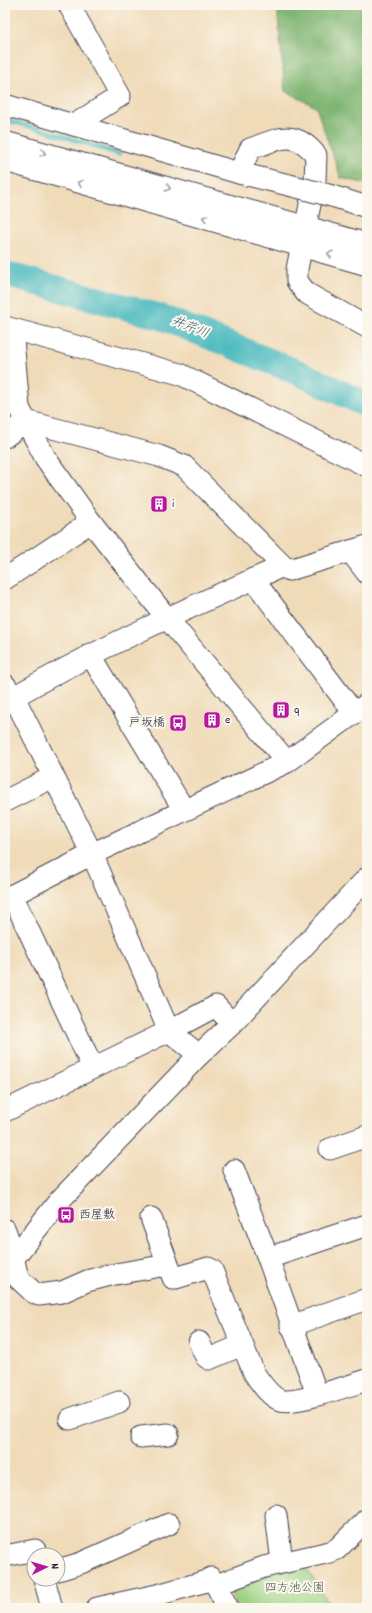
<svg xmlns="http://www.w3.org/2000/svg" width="372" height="1613" viewBox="0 0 372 1613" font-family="Dekko,'Klee One',sans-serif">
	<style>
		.green { fill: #9fd384; stroke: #607a60 }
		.forest { fill: #7fb572; stroke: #506c56 }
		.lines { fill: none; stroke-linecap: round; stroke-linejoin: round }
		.stream { stroke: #49b9c0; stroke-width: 4.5 }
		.river { stroke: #49b9c0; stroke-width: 26 }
		.minor-casing { stroke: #413e4e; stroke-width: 23 }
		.minor { stroke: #fff; stroke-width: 21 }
		.minor-bridge-casing { stroke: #413e4e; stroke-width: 23; stroke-linecap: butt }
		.minor-bridge { stroke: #fff; stroke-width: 21 }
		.oneway { stroke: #9c9ca7 }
		.labels { text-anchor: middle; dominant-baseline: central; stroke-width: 4; stroke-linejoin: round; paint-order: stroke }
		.poi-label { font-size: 12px; fill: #22223b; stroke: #fbf7ec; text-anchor: start }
		.park-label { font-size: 12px; fill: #485751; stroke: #fbf7ec }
		.water-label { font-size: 13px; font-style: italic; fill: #325e70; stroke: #fbf7ec }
	</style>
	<rect width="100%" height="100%" fill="#fbf7ec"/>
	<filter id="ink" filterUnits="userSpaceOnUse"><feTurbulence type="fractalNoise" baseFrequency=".025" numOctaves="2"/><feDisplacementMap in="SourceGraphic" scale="8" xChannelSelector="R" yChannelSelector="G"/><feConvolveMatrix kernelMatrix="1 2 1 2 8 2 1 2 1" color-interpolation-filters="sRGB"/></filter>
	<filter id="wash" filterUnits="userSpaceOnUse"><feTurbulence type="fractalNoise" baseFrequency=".012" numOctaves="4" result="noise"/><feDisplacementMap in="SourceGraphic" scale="16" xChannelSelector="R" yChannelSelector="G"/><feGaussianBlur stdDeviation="0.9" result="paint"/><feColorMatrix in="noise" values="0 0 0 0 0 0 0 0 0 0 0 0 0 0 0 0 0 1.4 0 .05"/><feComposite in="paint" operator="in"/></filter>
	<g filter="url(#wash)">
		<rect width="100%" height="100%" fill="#f0dbb9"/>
		<path class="green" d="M304 1565 332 1608H238L228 1586Z"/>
		<path class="forest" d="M278 5H367V92L362 107 367 129V184L341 178 316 107 285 91 278 18Z"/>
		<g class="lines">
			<path class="stream" d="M5 120 47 131 119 154"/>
			<path class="river" d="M5 274 161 317 299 373 367 405"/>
		</g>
	</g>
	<g filter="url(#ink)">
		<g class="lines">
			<defs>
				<g id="minor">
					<path d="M69 5 120 96 74 125"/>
					<path d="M5 105 239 173 289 185"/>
					<path d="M5 142 367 244"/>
					<path d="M5 161 367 265"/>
					<path d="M239 173 250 149C278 139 294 128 316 155L315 180 297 269V281L306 293 367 327"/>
					<path d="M332 196 367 207"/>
					<path d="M5 327 180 374 367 466"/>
					<path d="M15 330 13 339 19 408 46 459 91 522 166 617 287 762"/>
					<path d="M5 437 26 421 159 456 184 466 283 566"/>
					<path d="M350 551 367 573"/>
					<path d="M5 579 91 522"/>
					<path d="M253 579 354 713"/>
					<path d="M90 654 184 810"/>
					<path d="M5 685 14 697 92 854 169 1031 199 1055"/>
					<path d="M5 702C94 650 188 608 283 566L289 570 367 546"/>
					<path d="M5 801 53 777"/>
					<path d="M12 895 93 1068"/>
					<path d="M5 899 92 854 287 762 367 704"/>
					<path d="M5 1111 169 1031 216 1006 232 1024"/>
					<path d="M330 1149 367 1136"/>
					<path d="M234 1170 268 1258 317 1394"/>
					<path d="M151 1218 173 1278H176L208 1268 212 1270 254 1373C261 1383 269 1396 280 1400 294 1405 350 1385 367 1380"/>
					<path d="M5 1230 10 1244 18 1278 33 1292 39 1295 62 1292 87 1281 110 1275 167 1265"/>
					<path d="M268 1258 367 1225"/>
					<path d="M5 1269 59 1201 199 1055 232 1024 367 878"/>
					<path d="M291 1326 367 1299"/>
					<path d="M199 1342 206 1357 209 1359 242 1345"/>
					<path d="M70 1419 119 1402"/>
					<path d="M141 1437 168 1434"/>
					<path d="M276 1515 282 1562"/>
					<path d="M5 1556 35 1550"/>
					<path d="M58 1570 81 1563 169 1524"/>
					<path d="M44 1579 52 1608"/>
					<path d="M97 1608 157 1595 207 1581 211 1578"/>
					<path d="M228 1608 216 1585 264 1567 330 1552 337 1549 367 1519"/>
				</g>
			</defs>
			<use href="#minor" class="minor-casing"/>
			<use href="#minor" class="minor"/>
			<defs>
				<path id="minor-bridge" d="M289 185 332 196"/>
			</defs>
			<use href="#minor-bridge" class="minor-bridge-casing"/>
			<use href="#minor-bridge" class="minor-bridge"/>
		</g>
		<defs><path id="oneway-chevron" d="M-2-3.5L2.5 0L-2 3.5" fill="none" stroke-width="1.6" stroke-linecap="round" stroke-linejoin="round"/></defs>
		<g class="oneway">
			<use href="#oneway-chevron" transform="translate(43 153) rotate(15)"/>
			<use href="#oneway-chevron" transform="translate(80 183) rotate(-164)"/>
			<use href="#oneway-chevron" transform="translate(168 188) rotate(15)"/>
			<use href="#oneway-chevron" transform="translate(205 218) rotate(-164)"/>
			<use href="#oneway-chevron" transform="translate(330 254) rotate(-163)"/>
		</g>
	</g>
	<defs>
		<symbol id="building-square" viewBox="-11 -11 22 22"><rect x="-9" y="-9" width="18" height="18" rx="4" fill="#b5179e" stroke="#fbf7ec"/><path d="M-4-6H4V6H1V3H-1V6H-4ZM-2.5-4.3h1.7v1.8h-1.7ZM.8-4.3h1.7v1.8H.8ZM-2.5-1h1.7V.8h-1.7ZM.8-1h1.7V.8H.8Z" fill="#fff"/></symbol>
		<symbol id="bus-square" viewBox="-11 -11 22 22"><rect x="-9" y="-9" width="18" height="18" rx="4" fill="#b5179e" stroke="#fbf7ec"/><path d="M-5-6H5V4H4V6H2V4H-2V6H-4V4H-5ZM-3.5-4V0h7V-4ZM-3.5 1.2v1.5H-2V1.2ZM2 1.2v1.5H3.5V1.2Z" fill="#fff"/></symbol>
	</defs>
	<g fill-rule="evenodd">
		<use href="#building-square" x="149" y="494" width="20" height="20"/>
		<use href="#building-square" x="271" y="700" width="20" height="20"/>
		<use href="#building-square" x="202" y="710" width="20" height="20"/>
		<use href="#bus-square" x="168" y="713" width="20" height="20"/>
		<use href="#bus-square" x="56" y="1205" width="20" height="20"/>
	</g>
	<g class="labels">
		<g class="poi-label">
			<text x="172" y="504">i</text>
			<text x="294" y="710">q</text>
			<text x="225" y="720">e</text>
			<text x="165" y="723" text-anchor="end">戸坂橋</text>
			<text x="79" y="1215">西屋敷</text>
		</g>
		<g class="park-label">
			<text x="295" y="1588">四方池公園</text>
		</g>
		<g class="water-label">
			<text transform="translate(190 328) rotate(22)">井芹川</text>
		</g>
	</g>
	<rect width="372" height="1613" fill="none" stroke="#fbf7ec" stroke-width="20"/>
	<g transform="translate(46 1567) rotate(85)"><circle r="19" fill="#fbf7ec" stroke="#a4a2a5"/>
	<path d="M0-3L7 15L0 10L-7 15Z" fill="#b5179e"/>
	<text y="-6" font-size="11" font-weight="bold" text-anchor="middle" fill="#22223b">N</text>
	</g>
</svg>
